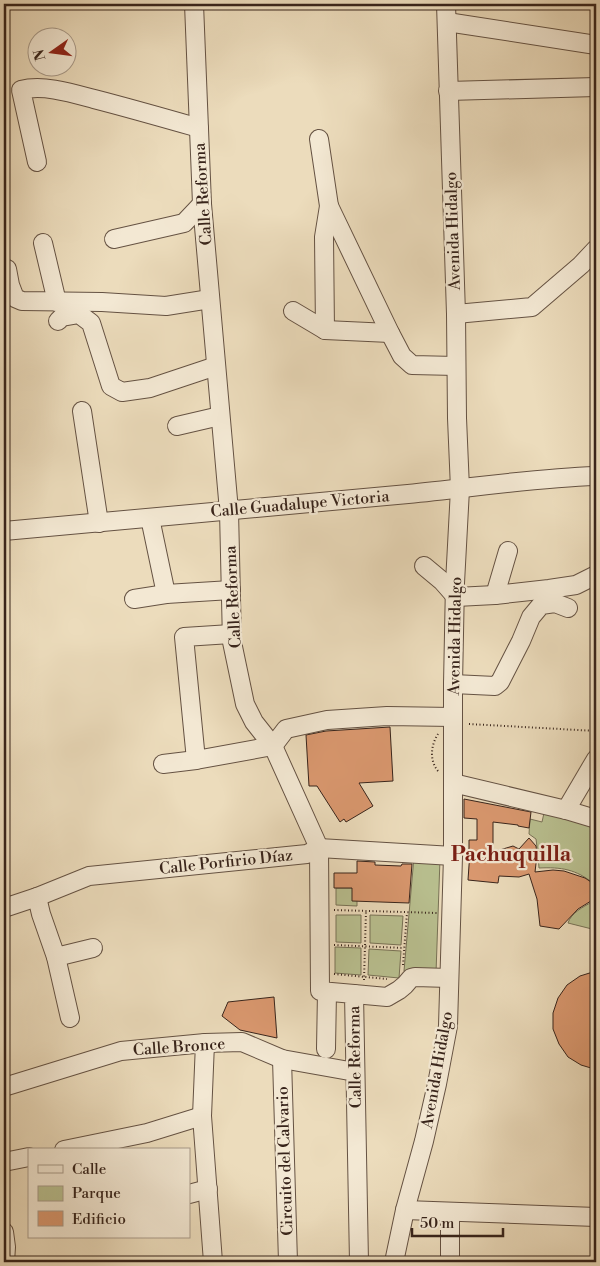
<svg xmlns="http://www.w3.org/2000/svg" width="600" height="1266" viewBox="0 0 600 1266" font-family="'Libre Bodoni',serif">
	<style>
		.green { fill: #b9c090; stroke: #787256 }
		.building { fill: #da986f; stroke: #38241b }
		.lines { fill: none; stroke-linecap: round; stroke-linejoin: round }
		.minor-casing { stroke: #655243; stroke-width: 20 }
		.path { stroke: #38241b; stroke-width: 2; stroke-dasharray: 1 2.5; stroke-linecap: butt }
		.minor { stroke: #f3e8d3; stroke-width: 18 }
		.labels { text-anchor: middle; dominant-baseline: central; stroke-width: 4.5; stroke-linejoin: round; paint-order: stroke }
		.street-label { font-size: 16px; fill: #38241b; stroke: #f3e8d3 }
		.district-label { font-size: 21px; font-weight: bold; fill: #7a1f14; stroke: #f3e8d3 }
	</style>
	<rect width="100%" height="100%" fill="#ecdcbc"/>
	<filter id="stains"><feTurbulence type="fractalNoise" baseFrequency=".004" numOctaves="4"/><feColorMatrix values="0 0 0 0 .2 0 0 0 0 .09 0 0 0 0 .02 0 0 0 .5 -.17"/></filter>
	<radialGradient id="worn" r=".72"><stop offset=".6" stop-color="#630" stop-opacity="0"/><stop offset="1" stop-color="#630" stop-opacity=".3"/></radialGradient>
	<g class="green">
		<path d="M544 813 596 827V930L568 923C571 913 583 907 592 902L591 893 594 884C576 869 561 867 539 868L538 855 536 839 529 834 530 819 542 822Z"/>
		<path d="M414 857 440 859 436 973 404 971Z"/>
		<path d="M336 888H352L357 901V906L336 905Z"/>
		<path d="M336 915H361V943L336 942Z"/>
		<path d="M370 915 403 916 401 945 370 943Z"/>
		<path d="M335 947 361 948V975L335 973Z"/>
		<path d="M369 949 401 951 399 978 368 975Z"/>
	</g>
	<g class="building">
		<path d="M390 727 393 781 359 783 373 806 346 822 344 819 340 822 317 786H309L306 735 326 731Z"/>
		<path d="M464 799 531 812 529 828 518 826V825L493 822V852L513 846 519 849 529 838 536 846 537 855 535 872 553 870 564 871 585 878 594 884 591 893V901L578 909 559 929 540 926 537 899 529 874 519 877 499 876 498 883 468 880 470 851H469V840H477V819L464 818Z"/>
		<path d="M357 861 375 862V865L401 866 402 864H412L409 903 352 901V888H334V873H357Z"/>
		<path d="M596 971V1055L593 1054 591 1068 581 1065 568 1057 559 1044 553 1029V1013L558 998 567 985 580 976Z"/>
		<path d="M274 997 277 1038 240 1030 222 1016 228 1002Z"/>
	</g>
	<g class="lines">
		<defs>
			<g id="minor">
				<path d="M194 4 202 204 229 511 232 642 245 704 254 722 273 746 319 848 320 991 354 994 359 1262"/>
				<path d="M447 22 596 45"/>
				<path d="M448 91 596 87"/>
				<path d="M319 139 329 206 324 237 325 330"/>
				<path d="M37 162 21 90C43 84 72 93 94 99 129 108 164 118 199 128"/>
				<path d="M329 206 390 333 402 356 412 365 456 366"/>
				<path d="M114 239 184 223 202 204"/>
				<path d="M43 243 57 302"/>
				<path d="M4 269H7L10 285 15 298 22 301 102 302 166 306 210 299"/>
				<path d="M293 311 325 330 390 333"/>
				<path d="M456 314 532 307 581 265 596 249"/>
				<path d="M58 321 62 317 79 314 91 323 111 386 122 392 150 388 216 366"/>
				<path d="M82 411 99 523"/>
				<path d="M177 426 220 416"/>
				<path d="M150 518 166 594"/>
				<path d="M4 531C138 520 273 507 408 494 470 488 533 478 596 476"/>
				<path d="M424 566 442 581 456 597"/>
				<path d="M495 595 508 551"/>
				<path d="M456 597 495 595 549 589 576 585 596 575"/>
				<path d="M134 599 166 594 231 590"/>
				<path d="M453 684 495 686 500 682 521 641 531 617 541 605 555 603 568 608"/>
				<path d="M196 760 184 637 231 634"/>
				<path d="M163 764 196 760 273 746 286 729 327 720 387 716 453 717"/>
				<path d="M453 783 566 810 596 819"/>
				<path d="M566 810 596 759"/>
				<path d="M37 897 41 914 56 957 70 1018"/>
				<path d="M4 908 37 897 89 876 307 854 319 848 453 856"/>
				<path d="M56 957 93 948"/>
				<path d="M354 994 387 997 399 990 405 985 411 978 415 977 449 978"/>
				<path d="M205 1043 202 1116 213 1262"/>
				<path d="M326 1049 327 992"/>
				<path d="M282 1059 288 1262"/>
				<path d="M4 1087 121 1051 205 1043 242 1042 282 1059 355 1072"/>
				<path d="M64 1150 147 1133 202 1116"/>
				<path d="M4 1162 29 1157"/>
				<path d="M189 1194 208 1189"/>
				<path d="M405 1210 596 1217"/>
				<path d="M450 1212V1262"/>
				<path d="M4 1232 6 1247 5 1262"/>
				<path d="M394 1262 405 1210 424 1141 437 1084 448 1026 453 856V684L455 583 460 489 457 418 456 314 446 4"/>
			</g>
		</defs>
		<use href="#minor" class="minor-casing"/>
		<g class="path">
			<path d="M469 724 596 731"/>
			<path d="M438 771C429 760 431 745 438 734"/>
			<path d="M334 910 437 913"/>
			<path d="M334 945 404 948"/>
			<path d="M403 965 407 913"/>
			<path d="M334 974 387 979"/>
			<path d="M364 980 366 911"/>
		</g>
		<use href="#minor" class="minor"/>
	</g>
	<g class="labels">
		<g class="street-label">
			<text transform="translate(203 194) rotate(-94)">Calle Reforma</text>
			<text transform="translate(453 231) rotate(-92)">Avenida Hidalgo</text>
			<text transform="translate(300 504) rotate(-5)">Calle Guadalupe Victoria</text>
			<text transform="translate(233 597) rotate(-93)">Calle Reforma</text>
			<text transform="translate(455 636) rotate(-89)">Avenida Hidalgo</text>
			<text transform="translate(226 862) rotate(-6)">Calle Porfirio Díaz</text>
			<text transform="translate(179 1047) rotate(-4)">Calle Bronce</text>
			<text transform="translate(355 1057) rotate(-91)">Calle Reforma</text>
			<text transform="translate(437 1070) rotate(-80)">Avenida Hidalgo</text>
			<text transform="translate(285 1161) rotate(-92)">Circuito del Calvario</text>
		</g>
		<g class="district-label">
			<text x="511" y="855">Pachuquilla</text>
		</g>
	</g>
	<rect width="600" height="1266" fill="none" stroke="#ecdcbc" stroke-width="20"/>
	<rect x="5" y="5" width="590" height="1256" fill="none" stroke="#38241b" stroke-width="2.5"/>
	<rect x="10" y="10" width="580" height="1246" fill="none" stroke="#38241b"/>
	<rect x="28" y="1148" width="162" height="90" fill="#f3e8d3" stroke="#a89a89"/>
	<rect x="38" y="1165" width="25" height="8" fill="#f3e8d3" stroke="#a89a89"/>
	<text x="72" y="1174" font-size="15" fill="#38241b">Calle</text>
	<rect x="38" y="1186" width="25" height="15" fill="#b9c090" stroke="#a89a89"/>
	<text x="72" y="1198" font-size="15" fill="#38241b">Parque</text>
	<rect x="38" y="1211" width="25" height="15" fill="#da986f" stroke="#a89a89"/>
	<text x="72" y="1224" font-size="15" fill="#38241b">Edificio</text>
	<g transform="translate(52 52) rotate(256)"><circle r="24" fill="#f3e8d3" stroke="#a89a89"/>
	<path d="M0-4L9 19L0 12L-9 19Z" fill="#8f2418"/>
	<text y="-8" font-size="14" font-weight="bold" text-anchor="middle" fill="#38241b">N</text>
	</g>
	<path d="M412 1228v8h91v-8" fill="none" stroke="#38241b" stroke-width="2.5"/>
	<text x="420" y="1228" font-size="15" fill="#38241b" stroke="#f3e8d3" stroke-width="4" paint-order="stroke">50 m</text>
	<rect width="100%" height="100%" filter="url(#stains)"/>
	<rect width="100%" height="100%" fill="url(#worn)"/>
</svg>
